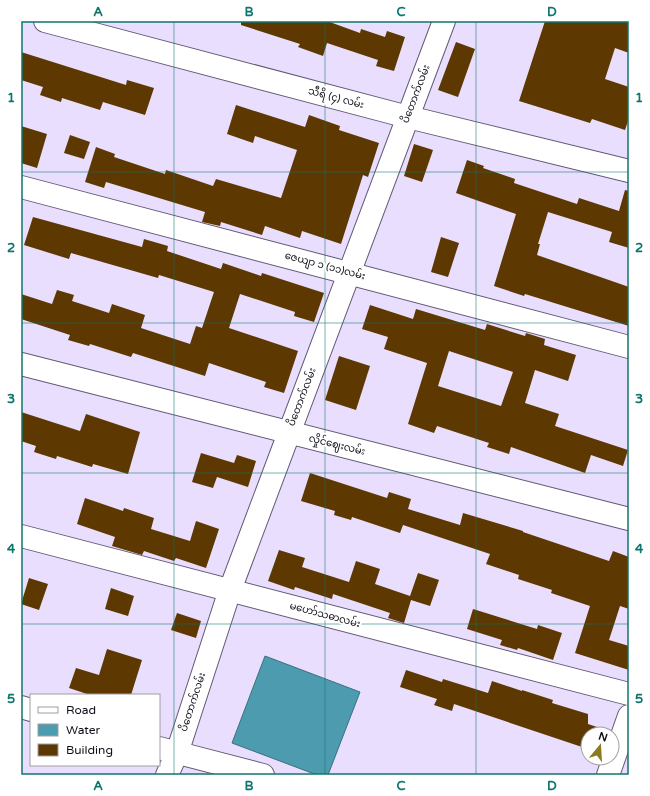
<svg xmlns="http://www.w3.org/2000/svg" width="650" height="796" viewBox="0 0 650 796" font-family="'Varela Round','Noto Sans Myanmar',sans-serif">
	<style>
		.water { fill: #4c9bae; stroke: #3a7081 }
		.building { fill: #5d3800; fill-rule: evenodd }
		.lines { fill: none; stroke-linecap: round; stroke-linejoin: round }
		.minor-casing { stroke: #635974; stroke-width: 24 }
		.minor { stroke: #fff; stroke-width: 22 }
		.grid { fill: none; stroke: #0f766e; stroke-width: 1; stroke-opacity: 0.55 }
		.labels { text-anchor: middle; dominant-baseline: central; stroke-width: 4; stroke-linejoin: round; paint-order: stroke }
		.street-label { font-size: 10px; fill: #110d17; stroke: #fff }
		.neatline { fill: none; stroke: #0f766e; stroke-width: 1.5 }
		.grid-label { font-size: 13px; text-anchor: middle; font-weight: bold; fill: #0f766e }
	</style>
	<rect width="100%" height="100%" fill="#e9defe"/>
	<path class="water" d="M265 656 360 692 328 775H317L232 743Z"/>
	<g class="building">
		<path d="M241 21H327L360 33 361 29 385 37 387 31 405 37 394 71 376 66 378 60 327 43 323 56 298 47 300 44 241 25Z"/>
		<path d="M545 21H629V53L615 48 605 79 629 87V118L625 130 592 119 590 123 519 101Z"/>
		<path d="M456 42 475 49 458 97 438 90Z"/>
		<path d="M21 52 126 85 127 80 154 88 145 115 103 102 100 110 62 98 61 102 40 95 43 87 21 80Z"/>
		<path d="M236 105 305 127 309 115 340 126 339 130 379 143 368 177 363 175 341 244 302 231 300 238 265 226 262 235 221 222 220 226 202 222 205 212 106 182 104 188 85 182 96 147 115 154 114 157 165 174 166 170 213 186 216 179 281 198 297 150 255 136 253 143 227 134Z"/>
		<path d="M21 126 47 134 37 168 21 163Z"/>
		<path d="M70 135 90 142 84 159 64 153Z"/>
		<path d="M414 144 433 150 422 182 404 176Z"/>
		<path d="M467 160 484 166 483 168 515 179 514 183 577 204 579 198 619 211 625 190 629 191V248L609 242 612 232 548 212 538 244H540L537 255 629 287V326L525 294 524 296 494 286 516 214 456 193Z"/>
		<path d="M33 217 142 247 144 239 168 246 167 251 221 269 223 263 261 276 262 273 324 293 314 322 294 316 295 312 240 294 229 328 298 351 284 393 264 387 266 382 209 363 205 376 133 353 131 357 90 344 89 346 68 340 70 335 21 319V294L52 304 57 290 74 295 72 301 109 313 112 304 145 315 141 328 190 344 196 326 202 328 214 292 159 275 158 278 71 253 69 259 24 245Z"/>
		<path d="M441 237 459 243 448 277 431 272Z"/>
		<path d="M370 305 413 319 416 309 485 330 487 324 525 336 526 333 545 339 544 345 576 355 568 381 535 370 525 403 559 414 555 426 628 450 623 466 591 455 585 473 511 447 509 454 487 447 489 443 437 426 434 433 408 424 427 363 384 349 388 337 362 329ZM449 351 513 372 501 406 438 386Z"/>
		<path d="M339 356 370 366 356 410 325 400Z"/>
		<path d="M21 412 80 431 86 414 140 432 128 474 93 464 92 467 57 456 56 459 34 452 36 446 21 441Z"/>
		<path d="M201 453 234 463 237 455 256 461 248 487 217 477 213 488 192 482Z"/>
		<path d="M310 473 387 498 389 492 411 499 408 509 460 525 463 513 523 531V532L609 561 613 551 629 557V609L620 606 609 640 629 646V670L575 653 590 606 551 593 552 590 518 579 519 575 486 564 490 554 403 525 400 533 352 517 351 520 334 515 335 511 301 501Z"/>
		<path d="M85 498 123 511 124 508 154 518 151 529 190 541 196 521 219 529 206 568 176 558 174 561 144 551 142 555 112 546 115 537 77 524Z"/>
		<path d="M279 550 305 558 302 567 349 582 356 561 380 569 375 584 410 596 418 573 439 580 430 606 411 600 404 623 388 618 390 613 333 594 332 599 295 587 294 590 268 581Z"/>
		<path d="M29 578 48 584 39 610 21 604Z"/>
		<path d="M111 588 134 596 128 616 105 609Z"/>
		<path d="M473 609 537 629 538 625 562 633 553 660 518 648 517 650 500 645 502 640 467 629Z"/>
		<path d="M177 613 201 621 196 638 171 630Z"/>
		<path d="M107 649 142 660 131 695H90L69 688 76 668 99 675Z"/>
		<path d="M406 670 442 682 443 679 488 693 492 681 522 691V690L553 700 552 703 588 714V724L606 730 605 734H588V749L454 704 452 711 434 705 437 699 400 687Z"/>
	</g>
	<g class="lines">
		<defs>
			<g id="minor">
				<path d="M45 21 408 117 629 171"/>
				<path d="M21 187 629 347"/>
				<path d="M21 364 629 519"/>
				<path d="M21 536 629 694"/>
				<path d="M21 707 31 710"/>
				<path d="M159 748 263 775"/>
				<path d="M167 775 177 753 230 590 444 21"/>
				<path d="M608 775 629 716"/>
			</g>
		</defs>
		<use href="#minor" class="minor-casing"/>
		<use href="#minor" class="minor"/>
	</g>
	<path class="grid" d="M174 21V775M325 21V775M476 21V775M21 172H629M21 323H629M21 473H629M21 624H629"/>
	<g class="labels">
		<g class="street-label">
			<text transform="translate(416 94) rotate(-69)">ပိတောက်လမ်း</text>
			<text transform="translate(336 98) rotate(15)">သီရိ (၄) လမ်း</text>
			<text transform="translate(325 266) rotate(15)">ဇေယျာ ၁ (၁၁)လမ်း</text>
			<text transform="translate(302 397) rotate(-69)">ပိတောက်လမ်း</text>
			<text transform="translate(337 445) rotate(14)">လှိုင်ဈေးလမ်း</text>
			<text transform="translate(325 615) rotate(15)">မဟော်သဓာလမ်း</text>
			<text transform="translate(193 702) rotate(-72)">ပိတောက်လမ်း</text>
		</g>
	</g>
	<rect width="650" height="796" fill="none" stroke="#ffffff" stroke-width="44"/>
	<rect x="30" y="694" width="130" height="72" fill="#ffffff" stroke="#a09ea2"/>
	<rect x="38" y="707" width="20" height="6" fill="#ffffff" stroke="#a09ea2"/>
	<text x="66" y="714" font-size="12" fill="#110d17">Road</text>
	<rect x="38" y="724" width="20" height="12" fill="#4c9bae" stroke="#a09ea2"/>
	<text x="66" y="734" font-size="12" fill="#110d17">Water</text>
	<rect x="38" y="744" width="20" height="12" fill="#5d3800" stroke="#a09ea2"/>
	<text x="66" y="754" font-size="12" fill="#110d17">Building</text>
	<g transform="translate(600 746) rotate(18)"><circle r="19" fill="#ffffff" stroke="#a09ea2"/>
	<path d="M0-3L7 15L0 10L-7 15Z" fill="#8a7b20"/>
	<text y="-6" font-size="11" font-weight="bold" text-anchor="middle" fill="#110d17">N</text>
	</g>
	<rect x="22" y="22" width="606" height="752" class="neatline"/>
	<g class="grid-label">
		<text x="98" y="16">A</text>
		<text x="249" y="16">B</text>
		<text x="401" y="16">C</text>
		<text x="552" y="16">D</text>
		<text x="11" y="102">1</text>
		<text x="639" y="102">1</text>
		<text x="11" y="252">2</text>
		<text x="639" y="252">2</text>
		<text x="11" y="403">3</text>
		<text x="639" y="403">3</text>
		<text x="11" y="553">4</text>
		<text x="639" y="553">4</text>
		<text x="11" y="703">5</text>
		<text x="639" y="703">5</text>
		<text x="98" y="790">A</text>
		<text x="249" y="790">B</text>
		<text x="401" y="790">C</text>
		<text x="552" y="790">D</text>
	</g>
</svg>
